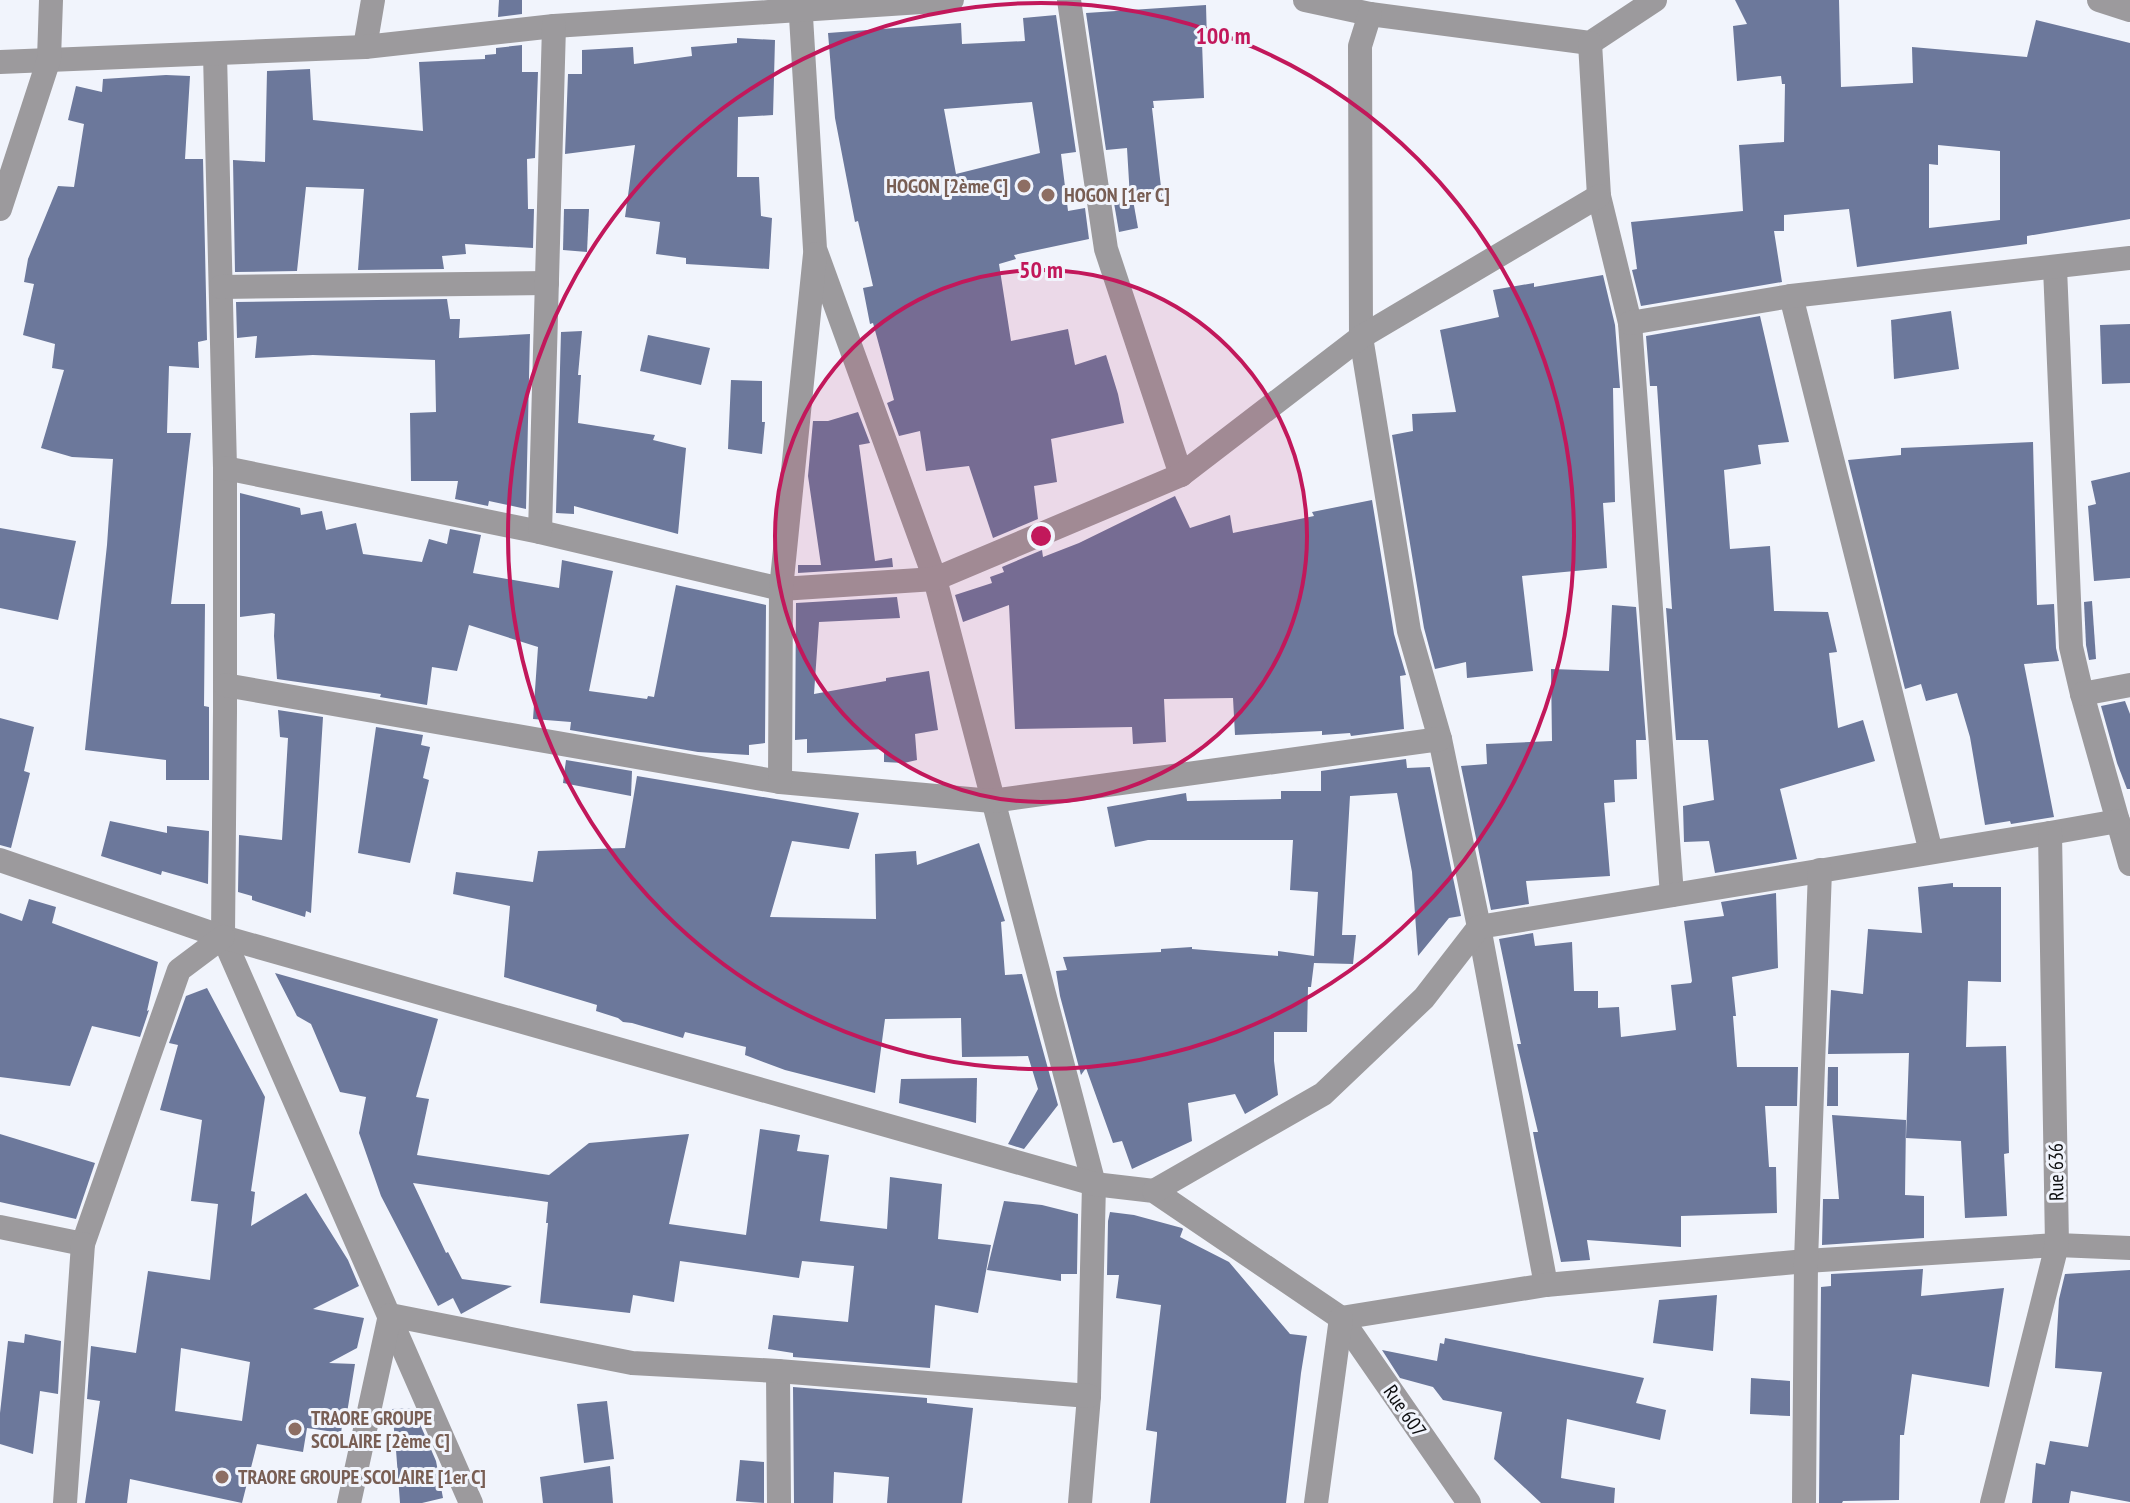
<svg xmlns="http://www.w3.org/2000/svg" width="2130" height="1503" viewBox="0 0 2130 1503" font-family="'PT Sans Narrow',sans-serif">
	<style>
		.building { fill: #6c789b; fill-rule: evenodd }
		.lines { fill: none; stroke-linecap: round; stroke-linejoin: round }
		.street { stroke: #9c9a9d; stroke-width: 24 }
		.ring { fill: none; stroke: #c2185b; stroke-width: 4 }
		.education-dot { fill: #8d6e63; stroke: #f1f4fc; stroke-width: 3 }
		.labels { text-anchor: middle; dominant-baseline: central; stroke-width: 6; stroke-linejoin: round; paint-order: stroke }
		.education-label { font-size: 20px; font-weight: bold; fill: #785e54; stroke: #f1f4fc; text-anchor: start }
		.street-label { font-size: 20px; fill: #0b0c0e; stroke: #f1f4fc }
		.centre { fill: #c2185b; stroke: #f1f4fc; stroke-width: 4 }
		.ring-label { font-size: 24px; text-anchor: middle; font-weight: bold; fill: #c2185b; stroke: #f1f4fc; stroke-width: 6; stroke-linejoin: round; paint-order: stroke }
	</style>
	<rect width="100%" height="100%" fill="#f1f4fc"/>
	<g class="building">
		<path d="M499 0H522V14L498 17Z"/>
		<path d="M1735 0H1839L1841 87 1913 83 1912 47 2027 57 2036 20 2130 43V219L2027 236V244L1857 267 1849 209 1784 215V231H1774L1782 282 1641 306 1632 270 1637 269 1631 222 1743 211 1739 145 1784 142 1785 84H1782L1781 76 1737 81 1733 26 1747 24ZM1938 145 2000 151V220L1929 228V164L1938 165Z"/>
		<path d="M1206 5 1207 42H1202L1204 98 1153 101 1154 108H1152L1162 196 1130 198 1127 148 1106 150 1086 13Z"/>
		<path d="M1056 15 1076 152 1061 154 1068 211 1085 208 1089 239 1014 255 1016 259 999 264 1011 341 1068 329 1075 365 1106 355 1118 394 1124 423 1051 439 1057 482 1034 486 1038 519 993 538 969 466 926 471 920 431 899 436 887 403 894 400 873 323 870 324 863 288 873 286 858 221 855 222 835 118 828 33 961 23 962 44 1025 41 1023 18ZM1032 102 1040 153 956 174 944 109Z"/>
		<path d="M737 38 775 40 773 115 738 117 737 177H759L761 216 772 218 769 269 686 264V258L656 254 660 222 625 217 635 145 565 154 568 74H582V50L633 47 634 64 692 56 691 47 737 43Z"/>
		<path d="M522 45V72H538L535 158 527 159 528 209H534L533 248 465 244 466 254 442 256 444 269 358 270 364 189 306 187 297 271 235 272 233 160 265 162 267 71 310 69 313 120 423 131 419 62 485 59V55L496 54V48Z"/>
		<path d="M166 75 190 76 185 159H203L207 340 198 342 199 368 169 366 167 433H191L171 604H205L204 706 209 707V780H166V760L85 750 107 545 113 459 72 457 41 448 64 370 52 368 55 344 23 335 34 284 24 282 28 259 58 186 74 187 84 124 68 120 76 86 102 92 103 79Z"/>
		<path d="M1133 200 1138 228 1119 232 1114 203Z"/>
		<path d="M564 209H589L587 252 563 250Z"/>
		<path d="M1603 275 1615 325 1620 388H1613L1615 502 1603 503 1607 568 1522 576 1533 671 1467 678 1466 662 1435 669 1424 628 1392 435 1413 431 1412 414 1456 412 1440 330 1499 317 1493 290 1534 283V287Z"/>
		<path d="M447 299 450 319H460L459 338 530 334 526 509 489 501 488 506 455 499 458 481H411L410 413 436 412 435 360 313 355 255 358 257 336 237 338 236 302Z"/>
		<path d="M1951 311 1959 369 1894 379 1891 320Z"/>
		<path d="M1760 316 1789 442 1758 445 1761 464 1724 470 1730 549 1770 546 1774 611 1828 612 1837 652 1829 653 1838 728 1863 720 1875 761 1780 789 1797 859 1715 873 1709 841 1684 842 1683 806 1714 800 1708 740H1676L1666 608 1672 609 1657 386H1650L1646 336Z"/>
		<path d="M2130 324V383L2102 384 2100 325Z"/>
		<path d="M582 331 578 375H581L578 423 655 435 653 440 686 448 678 534 574 506V514L556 513 561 332Z"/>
		<path d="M648 335 710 348 701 385 640 371Z"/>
		<path d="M731 380 762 381V422H765L762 454 728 449Z"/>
		<path d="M858 412 870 443 859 445 875 561 892 558 893 567 798 573V565H821L808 476 813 421H828Z"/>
		<path d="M2033 442 2037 605 2054 604 2056 648 2059 661 2024 664 2054 817 2011 824 2010 821 1985 825 1970 737 1957 693 1926 701 1921 684 1905 689 1848 460 1901 455V448Z"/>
		<path d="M2130 472V578L2094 581 2088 506 2096 504 2091 481Z"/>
		<path d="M240 493 300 508 301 515 322 511 326 530 356 523 363 554 422 562 429 539 447 544 450 529 481 535 473 573 559 588 562 560 613 571 589 691 647 699 648 696 654 697 676 585 766 605 765 743 749 745V755L698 752 570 730 571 722 533 719 538 647 469 625 457 671 432 667 427 705 380 697 381 694 277 679 274 636 275 614 272 613 240 617Z"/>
		<path d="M1175 496 1190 528 1230 515 1233 533 1314 516 1312 512 1372 500 1394 634 1406 675 1400 676 1404 729 1351 736 1350 733 1322 735V731L1235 735 1233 698 1164 699 1166 742 1133 744 1132 727 1015 729 1009 605 963 622 955 595 992 583 990 577 1004 572 1002 567 1042 550 1043 557 1079 543Z"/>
		<path d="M0 528 76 541 58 620 0 608Z"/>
		<path d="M897 597 900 618 819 622 814 694 886 681V678L929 671 938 730 915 734 917 760 904 763 884 762V749L807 753V739L795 740 796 603Z"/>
		<path d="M2092 601 2096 659 2089 660 2086 645 2084 602Z"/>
		<path d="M1612 605 1636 607 1646 740H1636L1637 779 1614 780 1615 802 1604 803 1610 876 1526 881 1529 904 1491 910 1461 766 1487 764 1486 744 1552 741 1551 669 1609 671Z"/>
		<path d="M2125 701 2130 714V789H2127L2117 763 2101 706Z"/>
		<path d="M278 710 323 717 311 913 306 911 305 917 252 900V896L238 892 239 835 282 840 288 738 280 737Z"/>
		<path d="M0 718 34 727 24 771 30 773 11 848 0 845Z"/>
		<path d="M376 727 423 735 421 745 430 747 423 778 429 780 410 863 358 853Z"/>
		<path d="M1406 759 1407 768 1430 767 1461 916 1449 918 1418 956 1412 872 1397 793 1350 796 1342 935H1356L1353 964 1314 963 1311 987H1308L1307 1032H1274V1061L1278 1095 1245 1114 1235 1094 1188 1103 1192 1141 1132 1169 1122 1141 1113 1143 1086 1068 1081 1075 1060 996 1056 971 1067 970 1063 957 1161 952V949L1192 947V949L1278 956V951L1314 956 1318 892 1290 890 1293 840H1148L1115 847 1107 807 1186 793 1187 801 1281 799V791H1321V771Z"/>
		<path d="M566 760 632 771 631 796 563 783Z"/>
		<path d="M637 776 859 813 849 849 792 841 770 917 876 919 875 854 916 851 917 865 979 843 1005 921 1001 922 1005 975 1022 974 1058 1105 1024 1149 1008 1144 1038 1089 1028 1056 962 1057 961 1018 885 1019 875 1093 785 1070 745 1055 746 1047 685 1032 683 1038 632 1023 623 1022 618 1018 596 1011 597 1005 504 977 510 906 453 894 456 872 533 882 538 851 625 848Z"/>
		<path d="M110 821 167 833V826L209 831 208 884 162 871 161 875 101 856Z"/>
		<path d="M1953 883V887H2001V982L1968 981 1966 1047 2006 1046 2009 1153 2004 1154 2007 1216 1965 1218 1961 1141 1906 1138 1909 1053 1828 1054 1831 990 1863 994 1868 929 1922 933 1918 887Z"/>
		<path d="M1776 893 1778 968 1732 977 1736 1016H1733L1737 1067H1798L1797 1106H1765L1769 1167H1776L1777 1213 1681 1216V1247L1587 1240 1590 1260 1561 1262 1536 1148 1533 1132H1538L1517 1044H1521L1499 939 1533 933 1535 946 1572 942 1574 991H1598V1008L1619 1007 1621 1037 1676 1030 1671 985 1691 983 1692 981 1684 921 1724 916 1721 902Z"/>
		<path d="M29 899 56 907 52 923 158 962 147 1011 149 1010 140 1037 92 1026 70 1086 0 1077V913L22 921Z"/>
		<path d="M275 973 438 1019 416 1097 429 1099 417 1155 549 1175 589 1143 689 1134 669 1224 746 1235 760 1129 800 1135 797 1151 829 1155 820 1221 887 1229 890 1177 942 1184 938 1239 991 1245 978 1313 935 1305 930 1368 793 1357V1353L768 1349 773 1315 848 1322 854 1266 802 1261 799 1278 680 1261 674 1302 633 1295 630 1313 540 1303 548 1223H546L548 1202 413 1183 446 1253 448 1252 462 1279 512 1286 461 1314 453 1298 438 1306 381 1196 359 1133 366 1097 340 1092 311 1024 297 1016Z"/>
		<path d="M207 988 265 1097 251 1191 255 1192 251 1226 306 1193 348 1260 359 1286 313 1309 364 1318 357 1348 329 1363 355 1364 347 1413 344 1412 341 1433 307 1428 303 1452 257 1444 242 1503 130 1479 127 1503H85L100 1401 87 1399 91 1346 136 1353 148 1271 210 1280 218 1204 191 1201 202 1120 160 1110 178 1045 169 1043 186 996ZM181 1348 250 1362 242 1421 175 1411Z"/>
		<path d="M1828 1067H1838V1106H1827Z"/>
		<path d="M977 1078 976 1123 899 1103 901 1079Z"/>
		<path d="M1832 1115 1906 1120 1905 1195 1924 1196V1238L1822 1245 1823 1199H1839Z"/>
		<path d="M0 1134 95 1163 76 1219 0 1202Z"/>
		<path d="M1004 1201 1042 1205 1078 1214 1077 1274H1061V1281L987 1270Z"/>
		<path d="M1110 1212 1134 1215 1182 1228 1183 1229 1180 1237 1229 1262 1290 1334 1307 1336 1301 1373 1286 1503H1150L1157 1435V1432L1146 1430 1161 1305 1116 1298 1119 1275H1107L1108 1221Z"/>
		<path d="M1923 1269 1921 1296 2004 1288 1989 1387 1912 1374 1904 1435H1900L1899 1500 1843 1501 1842 1503H1819L1821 1287 1831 1286V1274Z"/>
		<path d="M2130 1270V1502L2071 1491 2069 1503H2032L2036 1463 2045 1465 2050 1441 2088 1447 2102 1372 2055 1368 2059 1299 2065 1274Z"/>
		<path d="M1717 1295 1713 1351 1653 1343 1659 1300Z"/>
		<path d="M25 1334 61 1341 58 1394 40 1391 33 1454 0 1444V1413L8 1341 24 1343Z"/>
		<path d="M1445 1338 1644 1378 1636 1403 1666 1410 1660 1440 1567 1419 1561 1478 1615 1488 1614 1503H1541L1494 1459 1502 1412 1443 1400 1433 1387 1400 1378 1382 1350 1437 1361 1440 1343 1444 1344Z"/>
		<path d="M1751 1378 1790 1381V1416L1750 1414Z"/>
		<path d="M793 1387 927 1398V1403L973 1408 962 1503H887L889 1477 834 1472 833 1503H794Z"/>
		<path d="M607 1401 614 1459 584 1463 577 1404Z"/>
		<path d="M413 1408 436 1461 443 1498 422 1503H400L396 1450 400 1441 395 1440 392 1409Z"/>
		<path d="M740 1460 764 1462V1503L736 1501Z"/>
		<path d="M610 1466 613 1503H543L540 1477Z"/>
	</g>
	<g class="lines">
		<g class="street">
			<path d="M800 0 815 249 935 579 1094 1184 1089 1396 1080 1503"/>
			<path d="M1069 0 1106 249 1181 475"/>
			<path d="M1305 0 1370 14 1590 43 1655 0"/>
			<path d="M2099 0 2130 10"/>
			<path d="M1370 14 1360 46 1361 337 1409 631 1440 739 1479 927 1546 1285"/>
			<path d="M1590 43 1599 196 1630 323 1672 895"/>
			<path d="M365 47 373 0"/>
			<path d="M215 54 225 468V711L223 937 471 1503"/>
			<path d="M0 62 365 47 554 26 952 0"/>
			<path d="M0 209 49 59 51 0"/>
			<path d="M2055 268 2071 647 2082 694 2130 864"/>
			<path d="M221 287 547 283"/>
			<path d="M1791 296 1931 852"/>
			<path d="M1630 323 1791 296 2130 258"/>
			<path d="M225 468 540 532 781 589 935 579 1181 475 1361 337 1599 196"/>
			<path d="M540 532 554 26"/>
			<path d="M225 685 780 782 992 801 1440 739"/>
			<path d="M2082 694 2130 685"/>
			<path d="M780 782 781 589 815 254"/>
			<path d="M0 860 223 937 1094 1184 1154 1191 1341 1318 1469 1503"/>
			<path d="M1154 1191 1323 1094 1424 998 1479 927 2050 833 2118 821"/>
			<path d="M0 1227 83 1244 179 970 223 937"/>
			<path d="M1341 1318 1546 1285 1806 1261 2057 1245 2130 1248"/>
			<path d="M778 1371 779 1503"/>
			<path d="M65 1503 83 1244"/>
			<path d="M349 1503 390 1315 632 1363 778 1371 1089 1396"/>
			<path d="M1316 1503 1341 1318"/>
			<path d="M1804 1503 1806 1261 1820 870"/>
			<path d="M1992 1503 2057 1245 2050 833"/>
		</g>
	</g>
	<circle cx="1041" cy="536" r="266" fill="#c2185b" fill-opacity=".12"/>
	<g class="ring">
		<circle cx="1041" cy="536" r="266"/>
		<circle cx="1041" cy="536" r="533"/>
	</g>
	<g class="education-dot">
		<circle cx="1024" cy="186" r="8"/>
		<circle cx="1048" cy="195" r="8"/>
		<circle cx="295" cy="1429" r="8"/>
		<circle cx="222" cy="1477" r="8"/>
	</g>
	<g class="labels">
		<g class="education-label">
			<text x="1008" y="186" text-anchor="end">HOGON [2ème C]</text>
			<text x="1064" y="195">HOGON [1er C]</text>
			<text x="311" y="1418">TRAORE GROUPE<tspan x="311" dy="23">SCOLAIRE [2ème C]</tspan></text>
			<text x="238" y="1477">TRAORE GROUPE SCOLAIRE [1er C]</text>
		</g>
		<g class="street-label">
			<text transform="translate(2056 1172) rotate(-91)">Rue 636</text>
			<text transform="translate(1405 1411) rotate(55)">Rue 607</text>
		</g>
	</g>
	<circle cx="1041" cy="536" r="12" class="centre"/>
	<g class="ring-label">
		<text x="1223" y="44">100 m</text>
		<text x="1041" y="278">50 m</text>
	</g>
</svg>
